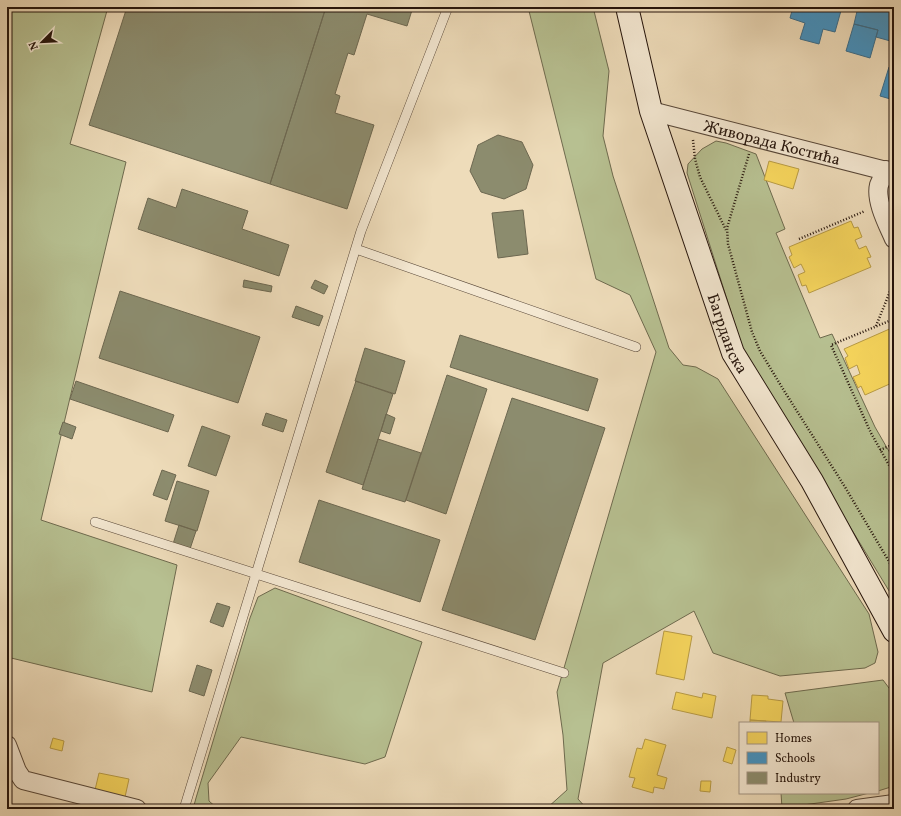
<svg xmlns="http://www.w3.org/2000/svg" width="901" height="816" font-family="Vollkorn,serif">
<rect width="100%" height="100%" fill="#eedcba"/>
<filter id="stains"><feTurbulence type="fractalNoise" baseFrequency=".005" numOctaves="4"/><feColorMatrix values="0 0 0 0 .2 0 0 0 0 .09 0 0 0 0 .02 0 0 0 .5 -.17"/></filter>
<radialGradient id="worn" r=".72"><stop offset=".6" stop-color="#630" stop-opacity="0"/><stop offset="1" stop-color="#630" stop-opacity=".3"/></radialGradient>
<!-- green -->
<path fill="#b7c091" stroke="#6e6a4e" d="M7,7H108L70,144L126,162L41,520L177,565L152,692L7,657Z
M531,7H593L609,71L603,136L613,176L669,348L683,365L696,367L718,379L869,614L878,652L875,663L865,668L780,676L713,653L694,611L603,663L578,799L587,809H539L547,808L567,790L563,735L557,692L656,352L630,295L596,279L529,11Z
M716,141L726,143L756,154L785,229L776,233L820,338L832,334L875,427L894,460V599L744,353L731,312L687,173L688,164L702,149Z
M893,191H894V215L890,207L889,198Z
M275,588L422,642L385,757L365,764L241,737L208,783L209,801L218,809H193L196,798L250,618L258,597Z
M883,680L892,692L894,697V786L878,791V723H794L785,693Z
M781,793H869L846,799L782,808Z"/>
<!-- homes -->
<path fill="#f6d55c" stroke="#b89b44" d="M769,161L799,169L793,189L764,180Z
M851,221L854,228L858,227L862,237L855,240L859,249L866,246L871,257L867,258L871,267L809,293L806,285L802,286L798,275L805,272L801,264L794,268L789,257L792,255L789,247Z
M894,327V382L865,395L861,386L858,388L853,377L860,374L857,365L849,369L845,358L848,356L844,349Z
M664,631L692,636L684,680L656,674Z
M676,692L702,698L703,693L716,696L712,718L672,709Z
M752,695L768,696V699L783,701L781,722L750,720Z
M750,720L766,721V723H750Z
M53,738L64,741L62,751L50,748Z
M645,739L666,745L657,775L667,778L664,789L654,787L653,793L632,787L635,778L629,777L637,748L642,749Z
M727,747L736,750L732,764L723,761Z
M99,773L129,779L125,797L95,790Z
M701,781H711L710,792L700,791Z"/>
<!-- schools -->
<path fill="#4393c3" stroke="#3a6d8c" d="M793,7H842L835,32L823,29L819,44L800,39L805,23L790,18Z
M858,7H894V42L876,37L878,30L854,24Z
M854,24L878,30L870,58L846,51Z
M889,67L894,68V100L880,96Z"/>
<!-- industry -->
<path fill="#8c8c6e" stroke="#6d6851" d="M127,7H326L270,184L89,125Z
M326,7H413L407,26L367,14L354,55L348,53L335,94L340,96L335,113L374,125L347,209L270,184Z
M498,135L522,142L533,165L526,189L504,199L481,192L470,171L478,145Z
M182,189L248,211L242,229L289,245L279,276L138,229L148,198L176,208Z
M523,210L528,254L498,258L492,213Z
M244,280L272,286L271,292L243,287Z
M315,280L328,286L324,294L311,288Z
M120,291L260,337L238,403L99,358Z
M296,306L323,316L319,326L292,317Z
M460,335L598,379L588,411L450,367Z
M365,348L405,361L395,394L355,381Z
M447,375L487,389L446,514L406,500Z
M76,381L174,415L168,432L70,399Z
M356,381L393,394L363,485L326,472Z
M512,398L605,428L535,640L442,610Z
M266,413L287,420L283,432L262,425Z
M386,414L395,418L390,434L381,431Z
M63,422L76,427L72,439L59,434Z
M202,426L230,436L216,476L188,466Z
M378,439L421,453L405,502L362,489Z
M162,470L176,475L167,500L153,495Z
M177,481L209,491L197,531L165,521Z
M319,500L440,540L420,602L299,562Z
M179,525L196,531L190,549L173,544Z
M217,603L230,607L223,627L210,622Z
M197,665L212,670L204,696L189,691Z"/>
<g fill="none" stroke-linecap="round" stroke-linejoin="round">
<defs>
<path id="service" d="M356,249L636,347
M95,522L564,673
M184,809L361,231L448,7"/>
<g id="minor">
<path id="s1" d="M651,111L894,173"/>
<path d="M886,170C884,175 881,180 879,185C875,201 888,225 894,239"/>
<path d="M7,745L17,771L23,780L137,809"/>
<path d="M857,809L894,804"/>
</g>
<g id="secondary">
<path id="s2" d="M627,7L651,111L733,353L812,481L894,631"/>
</g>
</defs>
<!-- service casing -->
<use href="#service" stroke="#584738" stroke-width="10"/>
<!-- minor casing -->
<use href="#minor" stroke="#584738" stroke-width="20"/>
<!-- secondary casing -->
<use href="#secondary" stroke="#26150c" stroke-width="24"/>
<!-- path -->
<path stroke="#26150c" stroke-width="2.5" stroke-dasharray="1 2" stroke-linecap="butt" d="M693,140L695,159L700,177L726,230
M749,154L727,228L728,244L752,332L760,351L783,389L845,487L894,570
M799,239L865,211
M894,319L831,345L871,433L894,474
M876,326L889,294L894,278
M880,450L894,444"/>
<!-- service -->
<use href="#service" stroke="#f4e8d2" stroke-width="9"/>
<!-- minor -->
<use href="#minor" stroke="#f4e8d2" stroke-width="18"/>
<!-- secondary -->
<use href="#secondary" stroke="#f4e8d2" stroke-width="22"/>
</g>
<g text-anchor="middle" stroke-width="4" stroke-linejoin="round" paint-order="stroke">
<!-- street labels -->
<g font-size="16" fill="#26150c" stroke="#f4e8d2">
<text dy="6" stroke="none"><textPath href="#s1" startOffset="125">Живорада Костића</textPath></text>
<text dy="6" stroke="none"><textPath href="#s2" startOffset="342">Багрданска</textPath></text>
</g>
</g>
<!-- margin -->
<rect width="901" height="816" fill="none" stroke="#eedcba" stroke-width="24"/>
<rect x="8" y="8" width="885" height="800" fill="none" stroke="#26150c" stroke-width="2"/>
<rect x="12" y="12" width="877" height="792" fill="none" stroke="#26150c"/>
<!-- legend -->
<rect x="739" y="722" width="140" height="72" fill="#f4e8d2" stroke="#a29483"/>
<rect x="747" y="732" width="20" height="12" fill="#f6d55c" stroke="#a29483"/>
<text x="775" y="742" font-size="12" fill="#26150c">Homes</text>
<rect x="747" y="752" width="20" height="12" fill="#4393c3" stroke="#a29483"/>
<text x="775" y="762" font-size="12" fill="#26150c">Schools</text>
<rect x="747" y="772" width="20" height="12" fill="#8c8c6e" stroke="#a29483"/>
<text x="775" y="782" font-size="12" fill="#26150c">Industry</text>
<!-- north arrow -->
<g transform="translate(42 42) rotate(246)" stroke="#f4e8d2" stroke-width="3" paint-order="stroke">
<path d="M0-3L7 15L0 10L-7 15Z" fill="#26150c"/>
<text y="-6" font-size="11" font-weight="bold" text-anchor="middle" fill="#26150c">N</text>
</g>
<rect width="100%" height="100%" filter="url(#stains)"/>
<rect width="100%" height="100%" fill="url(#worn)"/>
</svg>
